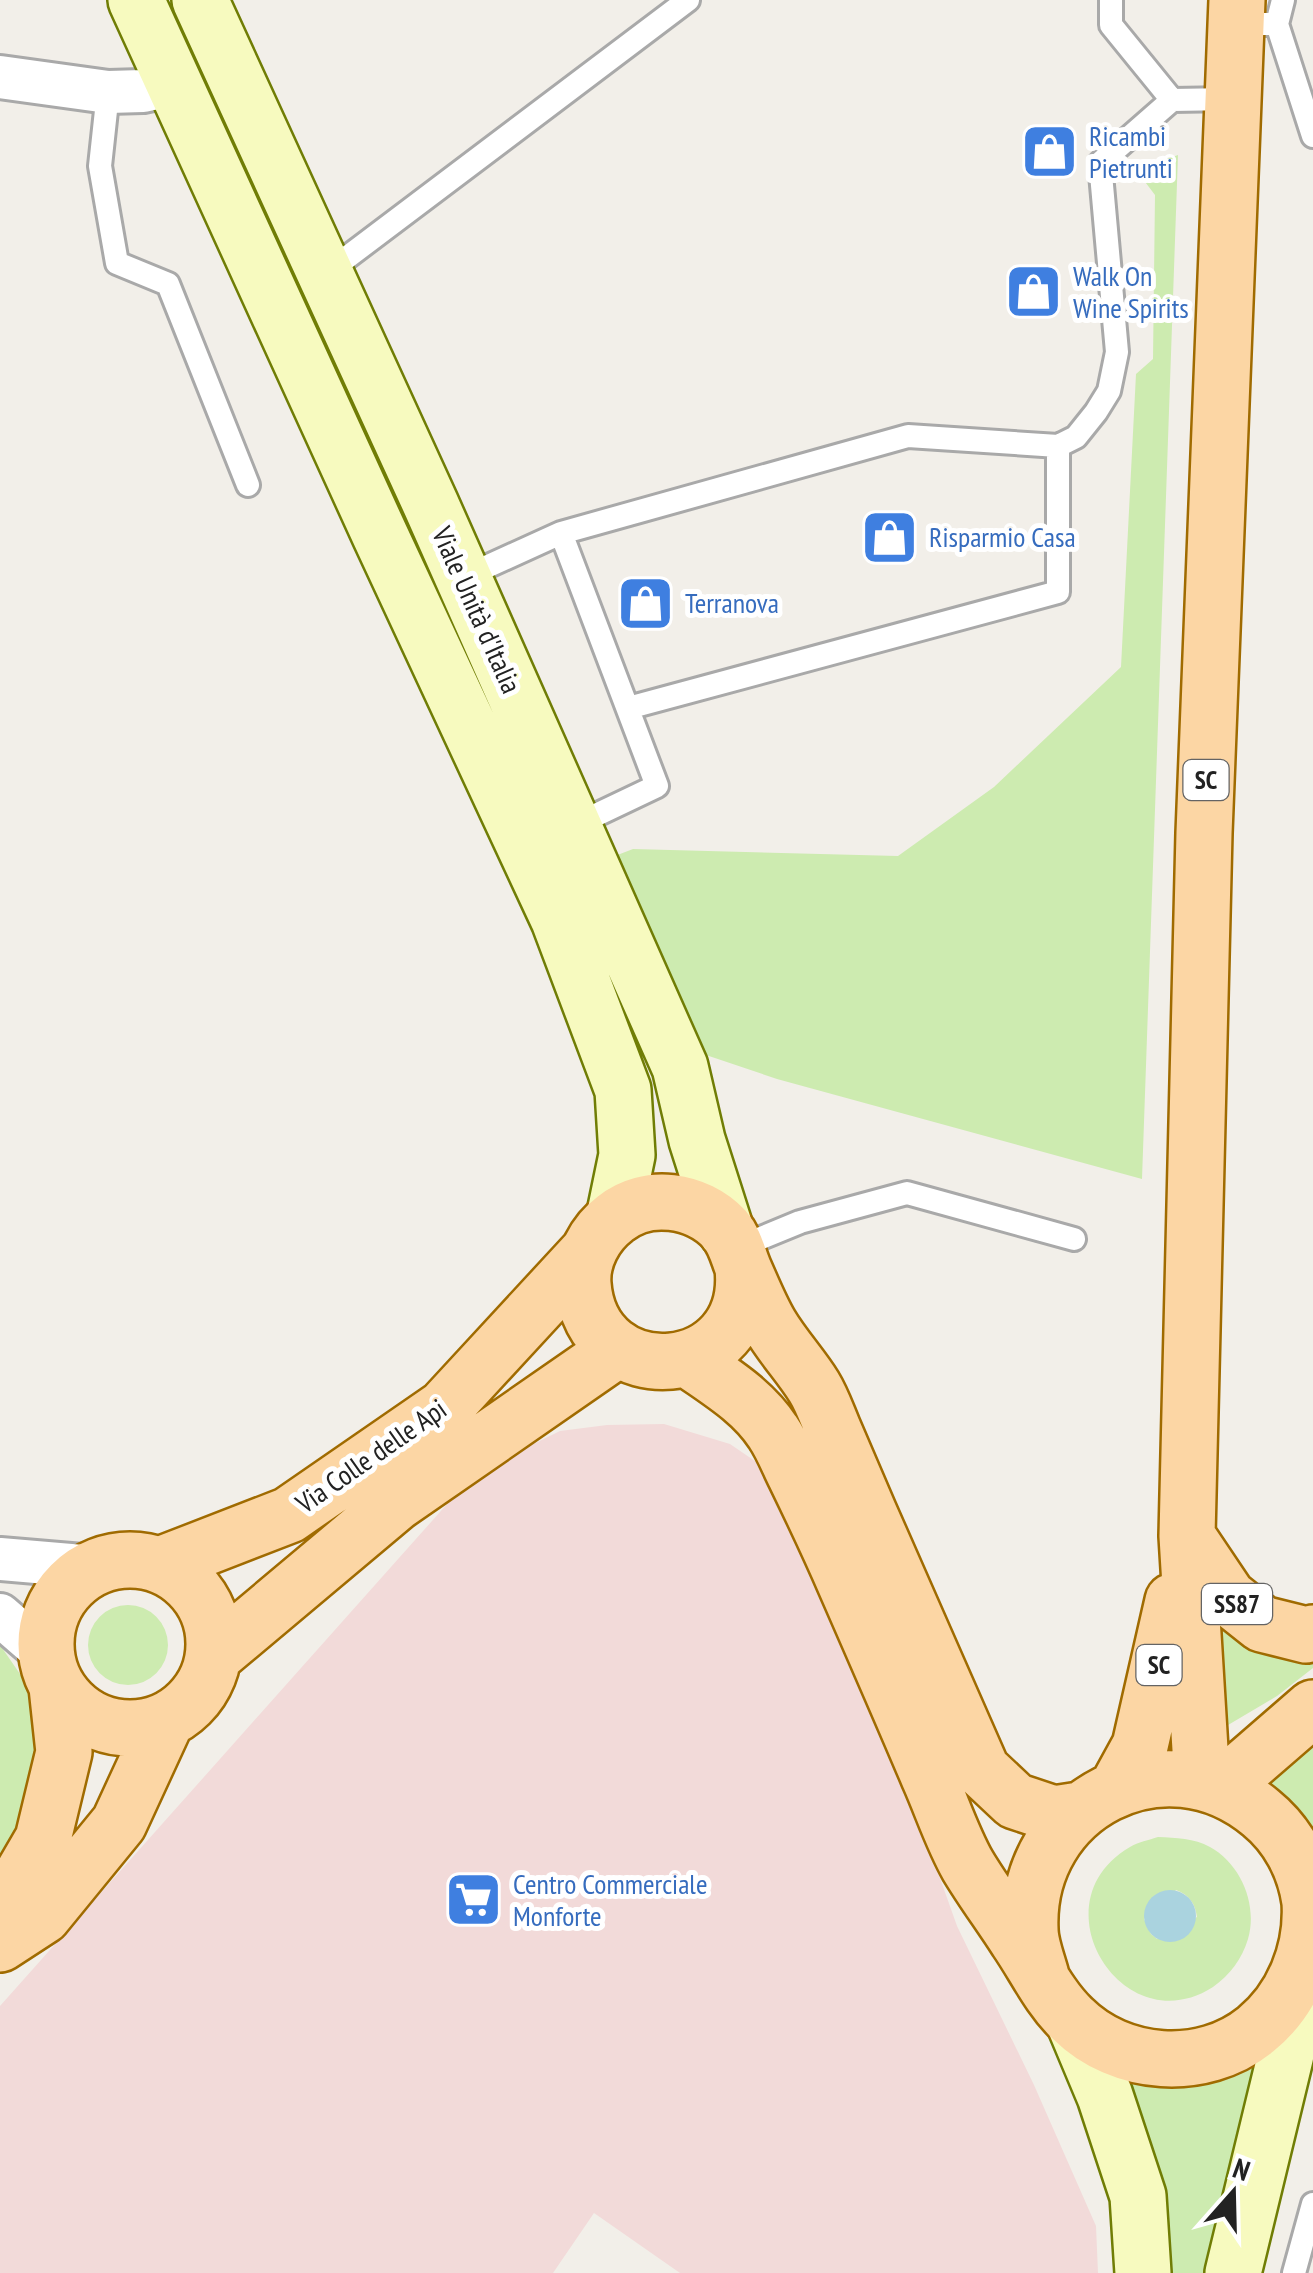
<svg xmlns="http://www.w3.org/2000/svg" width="1313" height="2273" font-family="'PT Sans Narrow',sans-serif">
<rect width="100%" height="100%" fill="#f2efe9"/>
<!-- commercial -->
<path fill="#f2dad9" d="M664,1424L730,1444L765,1468L909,1791L957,1926L1034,2085L1096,2226L1098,2273H680L594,2213L553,2273H0V2006L456,1494L501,1460L560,1431L607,1425Z"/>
<!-- grass -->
<path fill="#cdebb0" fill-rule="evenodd" d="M1178,155L1142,1179L777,1079L700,1053L607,859L633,849L898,856L994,787L1121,667L1136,374L1153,359L1155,195L1136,170Z
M88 1645a40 40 0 1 1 80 0a40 40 0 1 1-80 0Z
M1220,1618L1313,1656V1668L1277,1696L1223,1728Z
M0,1645L38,1700L36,1794L0,1860Z
M1313,1730V1844L1262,1789Z
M1158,1837C1176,1838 1194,1838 1210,1847C1241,1864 1258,1905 1248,1939C1242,1959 1230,1975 1213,1987C1123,2045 1034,1903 1130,1847C1138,1842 1149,1840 1158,1837ZM1176,1890C1189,1895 1195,1903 1197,1917L1157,1939L1151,1934L1144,1919Z
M1265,2044L1205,2273H1171L1168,2224L1148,2152L1114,2064Z"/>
<!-- water -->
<path fill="#aad3df" d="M1144 1916a26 26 0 1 1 52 0a26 26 0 1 1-52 0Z"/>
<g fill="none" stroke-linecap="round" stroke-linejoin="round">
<defs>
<path id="lane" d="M1111,0V25L1172,100
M1235,24H1277L1313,136
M1277,24L1283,0
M108,92L100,166L117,263L168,284L248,485
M325,274L688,0
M1058,446L1076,437L1096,412L1109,391L1117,352L1100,163L1172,100L1232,99
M561,533L657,786L573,826
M462,578L561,533L908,436L1058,446V592L628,708
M737,1248L800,1222L907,1193L1074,1239
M1294,2273L1313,2204"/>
<path id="street" d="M0,77L108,92L143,91L175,84
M0,1559L94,1567
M0,1615L46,1655"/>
<path id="secondary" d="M136,0L380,535L559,920L623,1090L627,1155L614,1218
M200,0L431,505L680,1067L697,1140L726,1231
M1074,2022L1105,2096L1138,2196L1143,2273
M1233,2273L1286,2054L1294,1986"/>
<path id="primary" d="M743,1268C755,1383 591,1396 583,1284C581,1259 595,1233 615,1218C647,1192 697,1199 725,1229C736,1242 738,1256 744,1270C752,1288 760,1308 770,1325C783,1347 801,1366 814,1387C822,1400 827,1415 833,1429C845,1457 857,1485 869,1513C907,1598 944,1684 982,1770L1015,1801L1054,1814L1080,1810
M688,1359C719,1381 752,1400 773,1432C782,1445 788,1461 795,1475C813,1512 830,1548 846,1585C874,1649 902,1713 929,1777C942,1806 952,1838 968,1866C983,1891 1001,1915 1017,1940C1035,1966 1049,1997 1072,2019C1120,2067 1203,2073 1256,2030C1293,2000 1313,1951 1310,1902C1305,1867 1288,1835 1261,1813C1164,1732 1025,1804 1030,1929C1030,1944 1037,1961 1041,1976
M1189,1539L1228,1597L1262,1624L1306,1635L1313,1633
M46 1644a84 84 0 1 1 168 0a84 84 0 1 1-168 0Z
M160,1565L289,1515L444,1408L588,1252
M215,1655L396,1503L618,1349
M1202,1782L1187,1536L1204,833L1237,0
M1222,1787L1313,1708
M1117,1788L1140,1746L1173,1601
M0,1913L43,1839L64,1752L57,1687
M0,1944L43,1916L119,1823L166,1721"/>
</defs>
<!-- lane casing -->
<use href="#lane" stroke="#a9a9a9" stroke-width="28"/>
<!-- street casing -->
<use href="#street" stroke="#a9a9a9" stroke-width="48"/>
<!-- secondary casing -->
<use href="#secondary" stroke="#707d05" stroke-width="60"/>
<!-- primary casing -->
<use href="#primary" stroke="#a06b00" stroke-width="60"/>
<!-- lane -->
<use href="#lane" stroke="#fff" stroke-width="22"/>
<!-- street -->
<use href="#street" stroke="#fff" stroke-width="42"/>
<!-- secondary -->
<use href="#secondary" stroke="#f7fabf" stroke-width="55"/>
<!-- primary -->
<use href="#primary" stroke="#fcd6a4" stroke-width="55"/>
</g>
<!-- icons -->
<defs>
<symbol id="shop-square" viewBox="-11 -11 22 22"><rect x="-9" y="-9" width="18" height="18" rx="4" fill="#3f7fe0" stroke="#fff"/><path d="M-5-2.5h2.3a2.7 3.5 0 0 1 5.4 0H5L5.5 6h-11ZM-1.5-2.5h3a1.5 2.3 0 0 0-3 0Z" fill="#fff"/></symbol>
<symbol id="supermarket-square" viewBox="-11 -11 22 22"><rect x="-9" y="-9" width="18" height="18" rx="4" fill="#3f7fe0" stroke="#fff"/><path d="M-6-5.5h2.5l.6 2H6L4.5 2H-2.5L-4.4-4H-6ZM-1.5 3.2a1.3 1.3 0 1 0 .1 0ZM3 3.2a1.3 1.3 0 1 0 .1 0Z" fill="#fff"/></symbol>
</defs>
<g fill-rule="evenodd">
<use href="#shop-square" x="1018" y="120" width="63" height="63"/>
<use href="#shop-square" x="1002" y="260" width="63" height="63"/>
<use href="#shop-square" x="858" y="506" width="63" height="63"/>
<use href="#shop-square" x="614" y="572" width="63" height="63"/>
<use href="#supermarket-square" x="442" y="1868" width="63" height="63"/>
</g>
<g text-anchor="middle" stroke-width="10" stroke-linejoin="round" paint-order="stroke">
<!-- shield labels -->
<g fill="#fff" stroke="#646464" stroke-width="2.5">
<rect x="1183.5" y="760" width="45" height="40" rx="8"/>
<rect x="1202" y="1584" width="70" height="40" rx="8"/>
<rect x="1136.5" y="1645" width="45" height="40" rx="8"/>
</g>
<g font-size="25" font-weight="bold" fill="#222">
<text x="1206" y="789">SC</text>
<text x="1237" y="1613">SS87</text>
<text x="1159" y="1674">SC</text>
</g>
<!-- shop labels -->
<g font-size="28" fill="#366cbe" stroke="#fff" text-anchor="start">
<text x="1089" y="146">Ricambi<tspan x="1089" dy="32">Pietrunti</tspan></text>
<text x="1073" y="286">Walk On<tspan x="1073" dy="32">Wine Spirits</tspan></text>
<text x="929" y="547">Risparmio Casa</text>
<text x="685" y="613">Terranova</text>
<text x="513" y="1894">Centro Commerciale<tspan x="513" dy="32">Monforte</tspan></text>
</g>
<!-- street labels -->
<g font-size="28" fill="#222" stroke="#fff">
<text transform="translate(477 610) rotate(66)" y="10">Viale Unità d'Italia</text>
<text transform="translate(371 1456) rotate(-35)" y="10">Via Colle delle Api</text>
</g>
</g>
<!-- north arrow -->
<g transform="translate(1233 2193) rotate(20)" stroke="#ffffff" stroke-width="8" paint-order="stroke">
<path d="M0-8L18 38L0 25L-18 38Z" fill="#222222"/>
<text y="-15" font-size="28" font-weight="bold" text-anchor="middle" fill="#222222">N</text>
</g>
</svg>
